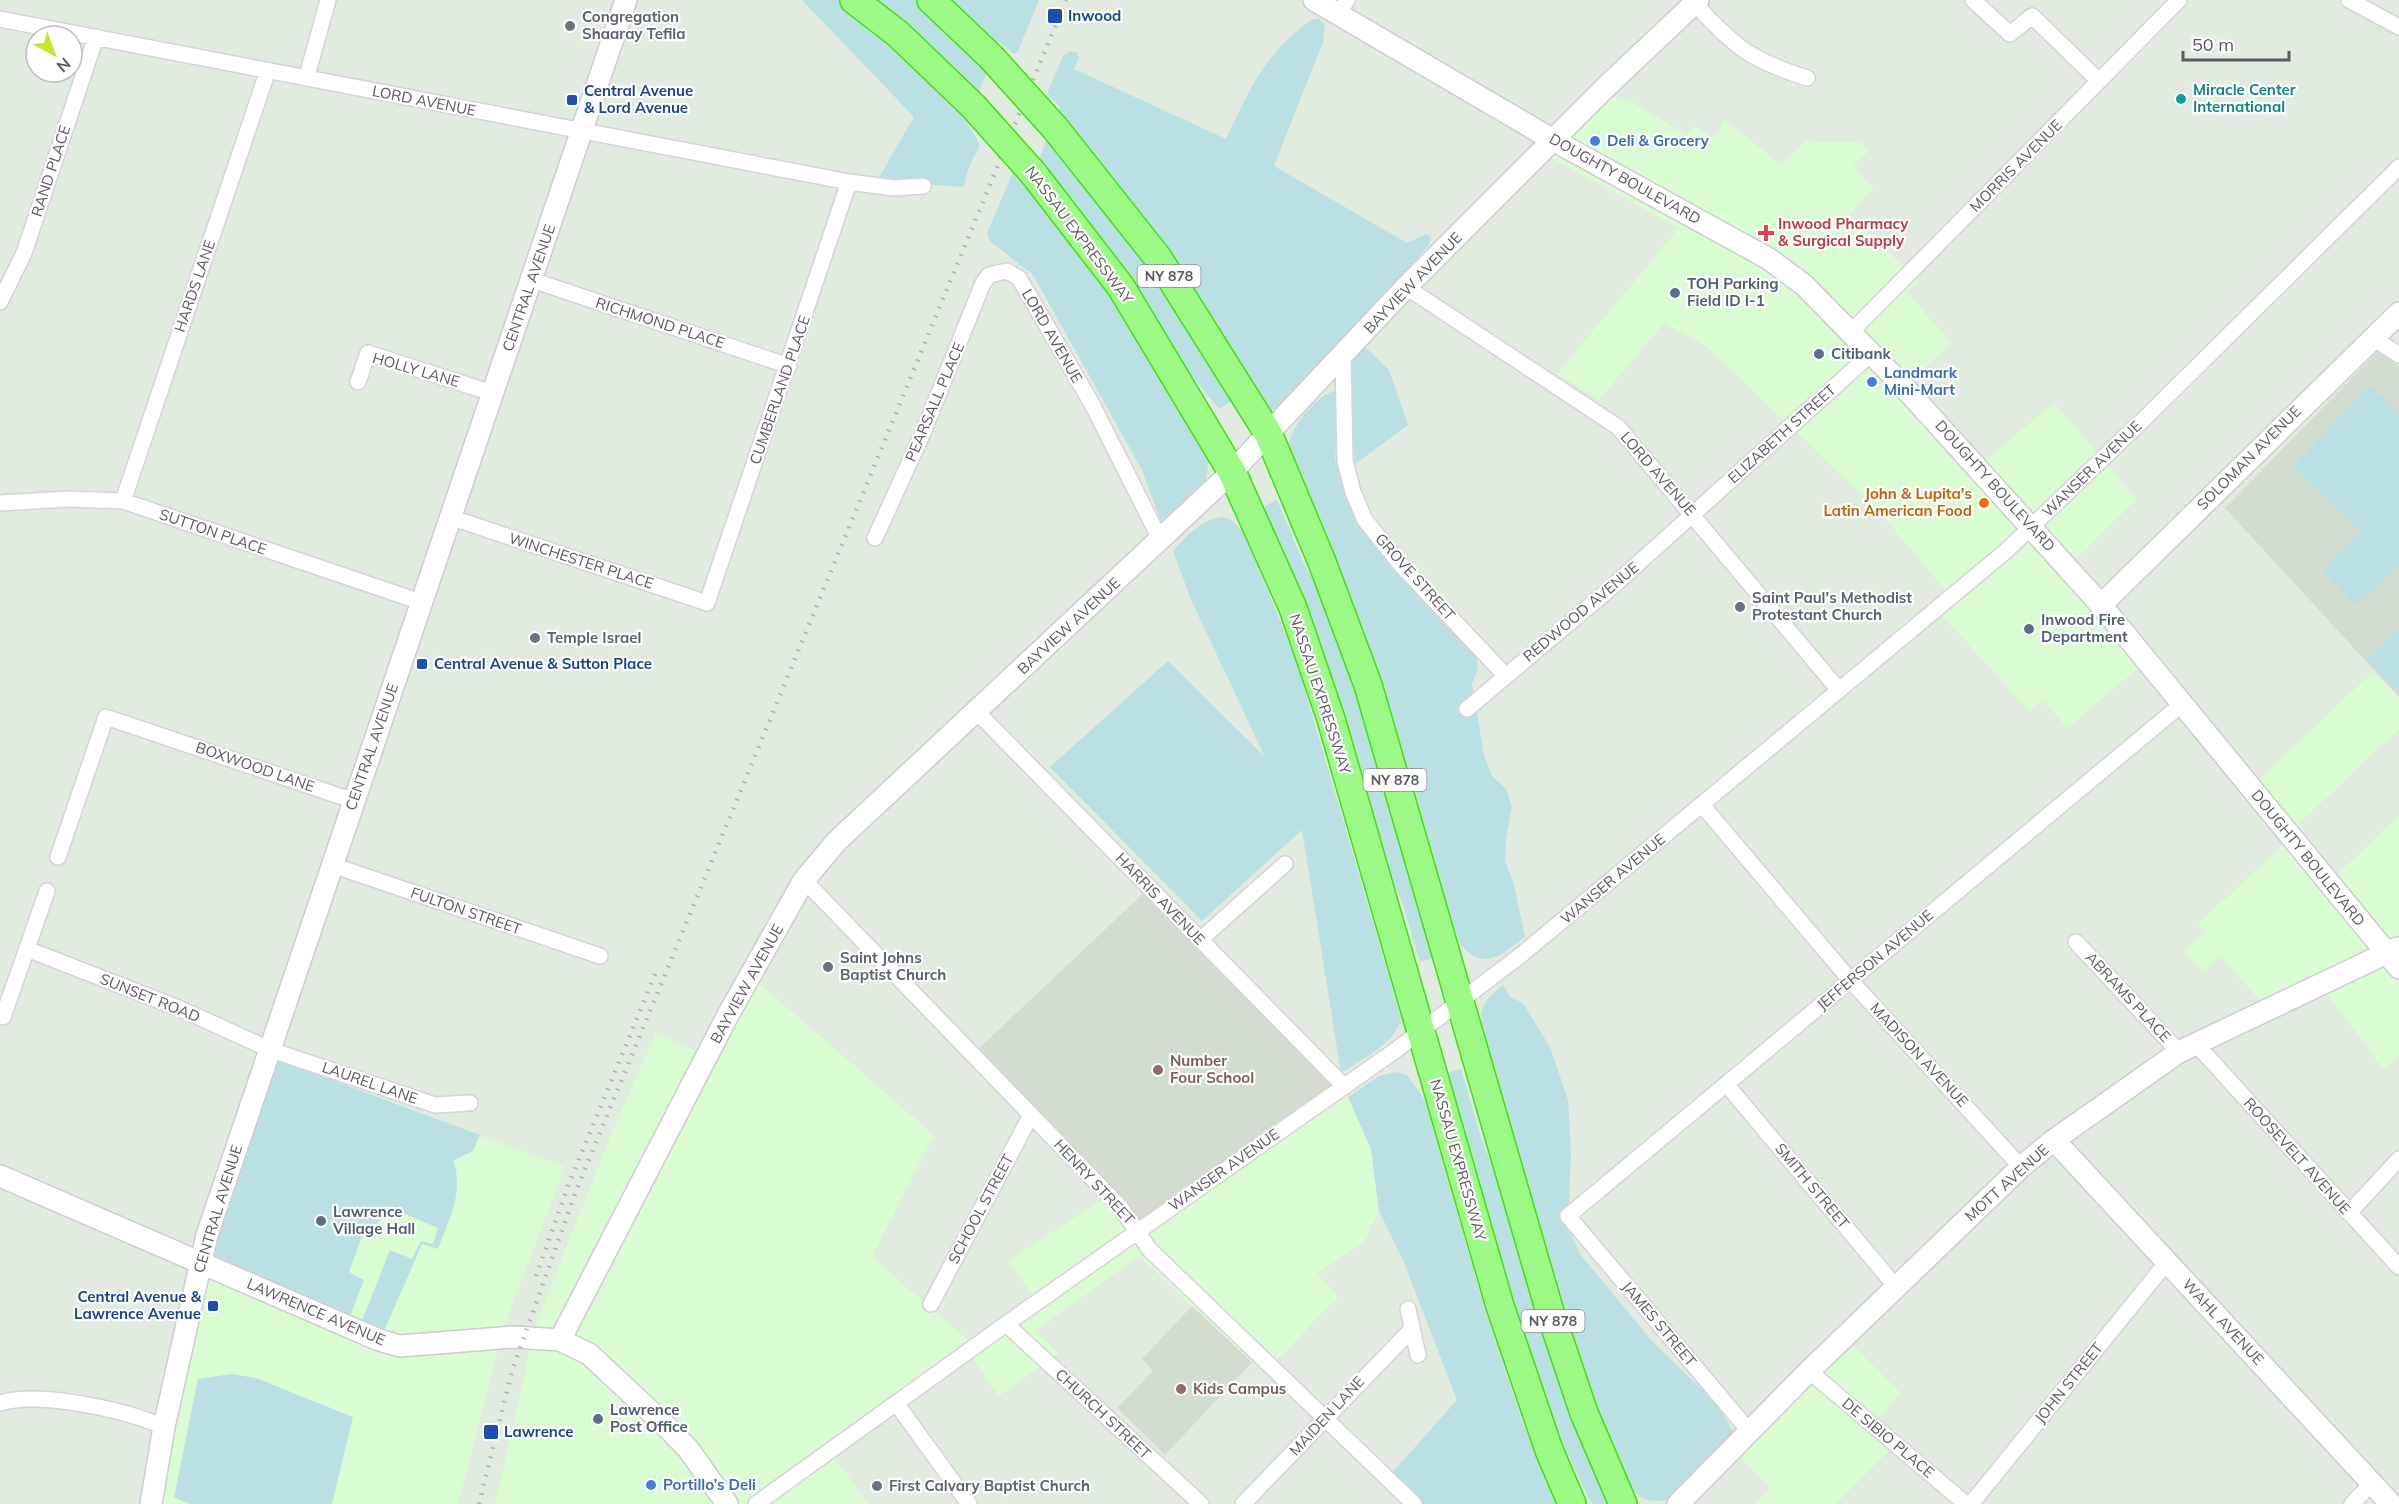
<svg xmlns="http://www.w3.org/2000/svg" width="2399" height="1504" font-family="Mulish,sans-serif">
<rect width="100%" height="100%" fill="#e1ebdf"/>
<!-- commercial -->
<path fill="#dafcd2" d="M1603,92L1635,104L1687,135L1694,126L1713,138L1725,119L1780,165L1805,141L1859,142L1869,151L1853,166L1874,188L1849,214L1918,281L1907,293L1952,343L1908,384L1980,465L2054,403L2137,499L2071,564L2149,659L2067,728L2043,700L2029,711L1939,612L1953,599L1876,508L1706,346L1664,323L1599,400L1557,374L1679,228L1541,153Z
M2373,672L2399,697V729L2289,833L2252,786Z
M2399,816V947L2387,954L2330,881Z
M2290,839L2382,954L2267,1009L2221,956L2202,971L2184,951L2205,932L2198,924Z
M2386,958L2399,974V1056L2384,1069L2323,988Z
M747,973L934,1135L872,1257L974,1346L1038,1302L1008,1261L1106,1197L1344,1086L1371,1149L1379,1211L1364,1242L1317,1273L1338,1297L1273,1364L1260,1353L1252,1362L1139,1256L1035,1331L1058,1353L999,1396L969,1353L829,1450L869,1504H495L536,1324L613,1130L656,1033L705,1055Z
M272,1058L565,1167L505,1323L458,1504H155L205,1258Z
M1846,1338L1901,1393L1869,1429L1891,1449L1836,1504H1755L1771,1488L1733,1450Z"/>
<!-- education -->
<path fill="#d2ddd0" d="M2377,352L2399,366V697L2225,508Z
M1149,888L1344,1086L1138,1230L973,1054Z
M1192,1306L1252,1362L1165,1455L1117,1408L1153,1371L1142,1359Z"/>
<!-- green -->
<path fill="#bbe0e3" d="M802,0H840L970,115L967,124C988,152 977,144 969,168C966,174 966,181 964,187L877,181L914,117Z
M875,0H917L989,67L977,97Z
M936,0H1039L1018,51L1014,54L999,42L993,56Z
M1313,19H1320L1325,25L1323,42L1274,166L1407,243L1426,234L1431,236L1429,245L1304,386C1292,398 1282,411 1264,411L1054,123L1060,107L1047,93L1063,56L1070,51L1077,53L1079,58L1074,69L1226,139C1249,90 1266,51 1313,19Z
M1051,130L1082,167L1236,398L1219,409L1179,361L1035,169Z
M1013,172L1094,261L1210,451L1206,481L1161,521L1142,470L1033,275L990,241L987,233Z
M1363,345L1389,370L1408,425L1355,464L1349,379L1350,364Z
M2369,385L2399,413V564L2357,606L2322,570L2361,532L2293,467Z
M1335,391L1339,395L1335,459L1352,507L1378,549L1476,650L1478,669L1472,684L1484,755L1492,776L1506,789L1512,807L1506,839L1505,861L1513,882L1525,937C1497,959 1480,973 1455,937L1388,702L1288,447C1291,428 1316,394 1335,391Z
M1277,500L1304,564L1324,596L1360,691L1436,957L1420,962L1403,905L1385,863L1259,509Z
M1224,517L1233,521L1241,530L1251,549L1296,660L1401,1017C1398,1043 1361,1059 1341,1073L1302,830L1202,921L1050,767L1168,661L1265,757L1192,602L1173,551C1188,535 1201,519 1224,517Z
M2399,628V691L2366,659Z
M1503,985L1510,997L1523,1003L1550,1047L1568,1100L1571,1153L1568,1227L1580,1254L1652,1341L1717,1404L1735,1435L1676,1497C1658,1504 1641,1503 1629,1485C1611,1456 1603,1419 1591,1387C1561,1302 1535,1217 1510,1131C1502,1103 1480,1043 1481,1017C1482,1001 1492,994 1503,985Z
M272,1058L480,1135L473,1151L453,1161C465,1191 448,1221 438,1249L422,1244L381,1338L359,1328L390,1250L412,1259L421,1241L433,1244L438,1228L386,1206L375,1229L366,1226L349,1272L364,1280L347,1324L205,1258Z
M1461,1069L1481,1138L1505,1197L1610,1504H1592L1537,1391L1442,1074Z
M1395,1072L1407,1075L1425,1100L1483,1303L1523,1423L1558,1504H1423L1391,1474L1457,1400L1403,1260L1379,1211L1371,1149L1348,1097L1379,1076Z
M231,1374L256,1378L353,1417L332,1504H189L174,1497L198,1379Z"/>
<g fill="none" stroke-linecap="round" stroke-linejoin="round">
<defs>
<path id="street" d="M1973,0L2010,34L2032,16L2099,81
M2349,0L2399,27
M1695,4C1735,47 1750,60 1807,78
M1339,13L1347,0
M0,19L849,182L894,188L923,186
M307,76L328,0
M532,280L789,366
M1406,287L1618,427L1838,689
M0,302L24,253L96,37
M1852,331L2179,0
M2373,338L2399,355
M1343,356L1345,461L1353,492L1365,520L1401,565L1506,676
M358,382L368,353L492,393
M123,501L268,70
M0,503L68,499L123,501L421,602
M450,517L707,603L849,182
M875,538L922,435L983,283L989,275L1007,271L1019,278L1092,404L1161,541
M1467,709L1612,587L1871,354
M976,711L1344,1086
M1702,805L1851,981L2021,1167
M58,857L106,717L354,801
M332,865L600,956
M804,880L1120,1207L1150,1250L1414,1504
M1200,940L1285,864
M2076,942L2179,1052
M27,949L181,1009L271,1050L435,1105L470,1103
M3,1017L47,891
M2196,1044L2399,1267
M1727,1085L1896,1287
M2349,1213L2399,1159
M931,1304L1031,1115
M1408,1309L1418,1355
M1006,1324L1201,1504
M1809,1371L1966,1504
M0,1403C40,1391 126,1410 164,1427
M896,1403L969,1504
M1750,1432L1568,1216L2182,704
M756,1504L1006,1324L1396,1050L1521,955L2006,551L2141,422L2399,167
M1243,1504L1412,1329
M1971,1504L2167,1262
M2352,1504L2372,1483"/>
<path id="secondary" d="M1314,0L1553,140L1769,259L1804,285L1903,386L2101,605L2399,968
M2101,605L2399,313
M2054,1140L2391,1504
M0,1176L379,1340L400,1346L514,1337L560,1340L589,1354L662,1422L689,1450L727,1504
M560,1340L728,1015L804,880L837,841L1232,472L1406,287L1607,86L1698,0
M151,1504L164,1427L207,1235L626,0
M1678,1504L1809,1371L2021,1167L2054,1140L2179,1052L2397,948"/>
<path id="highway" d="M854,0L898,34L973,106
M931,0L991,57
M1055,128L1158,258L1268,433L1322,562L1368,685L1550,1312L1584,1413L1623,1504
M1033,173L1121,287L1232,472L1293,608L1331,719L1500,1306L1549,1450L1572,1504"/>
</defs>
<!-- street casing -->
<use href="#street" stroke="#d7d2d9" stroke-width="18"/>
<!-- secondary casing -->
<use href="#secondary" stroke="#d0cad3" stroke-width="24"/>
<!-- highway casing -->
<use href="#highway" stroke="#3de406" stroke-width="30"/>
<!-- street -->
<use href="#street" stroke="#fff" stroke-width="15"/>
<!-- secondary -->
<use href="#secondary" stroke="#fff" stroke-width="21"/>
<!-- highway -->
<use href="#highway" stroke="#9dfa87" stroke-width="27"/>
<!-- rail -->
<path stroke="#afaeb0" stroke-width="4.5" stroke-dasharray="1.5 8" stroke-linecap="butt" d="M536,1276L568,1186L656,972
M479,1504L512,1371L576,1191L1066,0"/>
<defs>
<path id="highway-bridge" d="M991,57L1055,128
M973,106L1033,173"/>
</defs>
<!-- highway-bridge casing -->
<use href="#highway-bridge" stroke="#3de406" stroke-width="30" stroke-linecap="butt"/>
<!-- highway-bridge -->
<use href="#highway-bridge" stroke="#9dfa87" stroke-width="27"/>
</g>
<!-- markers -->
<g fill="#1a4fb4" stroke="#fff" stroke-width="2">
<rect x="1047" y="8" width="16" height="16" rx="3"/>
<rect x="566" y="94" width="12" height="12" rx="3"/>
<rect x="416" y="658" width="12" height="12" rx="3"/>
<rect x="207" y="1300" width="12" height="12" rx="3"/>
<rect x="483" y="1424" width="16" height="16" rx="3"/>
</g>
<g fill="#6b7280" stroke="#fff" stroke-width="2">
<circle cx="570" cy="26" r="6"/>
<circle cx="1740" cy="607" r="6"/>
<circle cx="535" cy="638" r="6"/>
<circle cx="828" cy="967" r="6"/>
<circle cx="877" cy="1486" r="6"/>
</g>
<circle fill="#0f9aa8" stroke="#fff" stroke-width="2" cx="2181" cy="99" r="6"/>
<g fill="#3f7fe0" stroke="#fff" stroke-width="2">
<circle cx="1595" cy="141" r="6"/>
<circle cx="1872" cy="382" r="6"/>
<circle cx="651" cy="1485" r="6"/>
</g>
<path fill="#e0444e" stroke="#fff" stroke-width="2" d="M1763 224h6v6h6v6h-6v6h-6v-6h-6v-6h6z"/>
<g fill="#5c6f8a" stroke="#fff" stroke-width="2">
<circle cx="1675" cy="293" r="6"/>
<circle cx="1819" cy="354" r="6"/>
<circle cx="2029" cy="629" r="6"/>
<circle cx="321" cy="1221" r="6"/>
<circle cx="598" cy="1419" r="6"/>
</g>
<circle fill="#e8710a" stroke="#fff" stroke-width="2" cx="1984" cy="503" r="6"/>
<g fill="#8d6e63" stroke="#fff" stroke-width="2">
<circle cx="1158" cy="1070" r="6"/>
<circle cx="1181" cy="1389" r="6"/>
</g>
<g text-anchor="middle" stroke-width="4.5" stroke-linejoin="round" paint-order="stroke">
<!-- shield labels -->
<g fill="#fff" stroke="#8e8a90" stroke-width="1.5">
<rect x="1137.5" y="265" width="63" height="22" rx="4.5"/>
<rect x="1363.5" y="769" width="63" height="22" rx="4.5"/>
<rect x="1521.5" y="1310" width="63" height="22" rx="4.5"/>
</g>
<g font-size="14" font-weight="bold" fill="#5d5860">
<text x="1169" y="281">NY 878</text>
<text x="1395" y="785">NY 878</text>
<text x="1553" y="1326">NY 878</text>
</g>
<!-- transit labels -->
<g font-size="15" font-weight="bold" fill="#164399" stroke="#fff" text-anchor="start">
<text x="1068" y="21">Inwood</text>
<text x="584" y="96">Central Avenue<tspan x="584" dy="17">&amp; Lord Avenue</tspan></text>
<text x="434" y="669">Central Avenue &amp; Sutton Place</text>
<text x="201" y="1302" text-anchor="end">Central Avenue &amp;<tspan x="201" dy="17">Lawrence Avenue</tspan></text>
<text x="504" y="1437">Lawrence</text>
</g>
<!-- worship labels -->
<g font-size="15" font-weight="bold" fill="#5b616d" stroke="#fff" text-anchor="start">
<text x="582" y="22">Congregation<tspan x="582" dy="17">Shaaray Tefila</tspan></text>
<text x="1752" y="603">Saint Paul's Methodist<tspan x="1752" dy="17">Protestant Church</tspan></text>
<text x="547" y="643">Temple Israel</text>
<text x="840" y="963">Saint Johns<tspan x="840" dy="17">Baptist Church</tspan></text>
<text x="889" y="1491">First Calvary Baptist Church</text>
</g>
<!-- culture labels -->
<g font-size="15" font-weight="bold" fill="#0d838f" stroke="#fff" text-anchor="start">
<text x="2193" y="95">Miracle Center<tspan x="2193" dy="17">International</tspan></text>
</g>
<!-- street labels -->
<g font-size="15" fill="#5d5860" stroke="#fff">
<text transform="translate(424 101) rotate(11)" y="5">LORD AVENUE</text>
<text transform="translate(2016 166) rotate(-45)" y="5">MORRIS AVENUE</text>
<text transform="translate(51 171) rotate(-72)" y="5">RAND PLACE</text>
<text transform="translate(1625 179) rotate(29)" y="5">DOUGHTY BOULEVARD</text>
<text transform="translate(1079 235) rotate(53)" y="5">NASSAU EXPRESSWAY</text>
<text transform="translate(1413 283) rotate(-46)" y="5">BAYVIEW AVENUE</text>
<text transform="translate(195 286) rotate(-71)" y="5">HARDS LANE</text>
<text transform="translate(529 288) rotate(-71)" y="5">CENTRAL AVENUE</text>
<text transform="translate(660 323) rotate(18)" y="5">RICHMOND PLACE</text>
<text transform="translate(1052 336) rotate(60)" y="5">LORD AVENUE</text>
<text transform="translate(416 370) rotate(16)" y="5">HOLLY LANE</text>
<text transform="translate(780 390) rotate(-71)" y="5">CUMBERLAND PLACE</text>
<text transform="translate(935 402) rotate(-67)" y="5">PEARSALL PLACE</text>
<text transform="translate(1782 434) rotate(-42)" y="5">ELIZABETH STREET</text>
<text transform="translate(2249 458) rotate(-45)" y="5">SOLOMAN AVENUE</text>
<text transform="translate(2092 469) rotate(-44)" y="5">WANSER AVENUE</text>
<text transform="translate(1658 474) rotate(49)" y="5">LORD AVENUE</text>
<text transform="translate(1995 486) rotate(48)" y="5">DOUGHTY BOULEVARD</text>
<text transform="translate(213 532) rotate(19)" y="5">SUTTON PLACE</text>
<text transform="translate(581 561) rotate(18)" y="5">WINCHESTER PLACE</text>
<text transform="translate(1415 577) rotate(48)" y="5">GROVE STREET</text>
<text transform="translate(1581 612) rotate(-40)" y="5">REDWOOD AVENUE</text>
<text transform="translate(1069 626) rotate(-43)" y="5">BAYVIEW AVENUE</text>
<text transform="translate(1320 694) rotate(72)" y="5">NASSAU EXPRESSWAY</text>
<text transform="translate(372 747) rotate(-71)" y="5">CENTRAL AVENUE</text>
<text transform="translate(255 767) rotate(19)" y="5">BOXWOOD LANE</text>
<text transform="translate(2308 858) rotate(51)" y="5">DOUGHTY BOULEVARD</text>
<text transform="translate(1613 879) rotate(-40)" y="5">WANSER AVENUE</text>
<text transform="translate(1160 899) rotate(46)" y="5">HARRIS AVENUE</text>
<text transform="translate(466 911) rotate(19)" y="5">FULTON STREET</text>
<text transform="translate(1875 960) rotate(-40)" y="5">JEFFERSON AVENUE</text>
<text transform="translate(747 984) rotate(-61)" y="5">BAYVIEW AVENUE</text>
<text transform="translate(2128 997) rotate(47)" y="5">ABRAMS PLACE</text>
<text transform="translate(150 998) rotate(22)" y="5">SUNSET ROAD</text>
<text transform="translate(1919 1055) rotate(47)" y="5">MADISON AVENUE</text>
<text transform="translate(370 1083) rotate(19)" y="5">LAUREL LANE</text>
<text transform="translate(2297 1156) rotate(48)" y="5">ROOSEVELT AVENUE</text>
<text transform="translate(1458 1160) rotate(74)" y="5">NASSAU EXPRESSWAY</text>
<text transform="translate(1224 1170) rotate(-35)" y="5">WANSER AVENUE</text>
<text transform="translate(1094 1182) rotate(47)" y="5">HENRY STREET</text>
<text transform="translate(2007 1183) rotate(-42)" y="5">MOTT AVENUE</text>
<text transform="translate(1812 1186) rotate(50)" y="5">SMITH STREET</text>
<text transform="translate(218 1209) rotate(-73)" y="5">CENTRAL AVENUE</text>
<text transform="translate(981 1209) rotate(-62)" y="5">SCHOOL STREET</text>
<text transform="translate(316 1312) rotate(23)" y="5">LAWRENCE AVENUE</text>
<text transform="translate(2223 1322) rotate(47)" y="5">WAHL AVENUE</text>
<text transform="translate(1659 1324) rotate(50)" y="5">JAMES STREET</text>
<text transform="translate(2069 1383) rotate(-51)" y="5">JOHN STREET</text>
<text transform="translate(1103 1414) rotate(43)" y="5">CHURCH STREET</text>
<text transform="translate(1327 1416) rotate(-47)" y="5">MAIDEN LANE</text>
<text transform="translate(1888 1438) rotate(40)" y="5">DE SIBIO PLACE</text>
</g>
<!-- shop labels -->
<g font-size="15" font-weight="bold" fill="#366cbe" stroke="#fff" text-anchor="start">
<text x="1607" y="146">Deli &amp; Grocery</text>
<text x="1884" y="378">Landmark<tspan x="1884" dy="17">Mini-Mart</tspan></text>
<text x="663" y="1490">Portillo’s Deli</text>
</g>
<!-- health labels -->
<g font-size="15" font-weight="bold" fill="#be3a42" stroke="#fff" text-anchor="start">
<text x="1778" y="229">Inwood Pharmacy<tspan x="1778" dy="17">&amp; Surgical Supply</tspan></text>
</g>
<!-- service labels -->
<g font-size="15" font-weight="bold" fill="#4e5e75" stroke="#fff" text-anchor="start">
<text x="1687" y="289">TOH Parking<tspan x="1687" dy="17">Field ID I-1</tspan></text>
<text x="1831" y="359">Citibank</text>
<text x="2041" y="625">Inwood Fire<tspan x="2041" dy="17">Department</tspan></text>
<text x="333" y="1217">Lawrence<tspan x="333" dy="17">Village Hall</tspan></text>
<text x="610" y="1415">Lawrence<tspan x="610" dy="17">Post Office</tspan></text>
</g>
<!-- food labels -->
<g font-size="15" font-weight="bold" fill="#c56008" stroke="#fff" text-anchor="end">
<text x="1972" y="499">John &amp; Lupita's<tspan x="1972" dy="17">Latin American Food</tspan></text>
</g>
<!-- education labels -->
<g font-size="15" font-weight="bold" fill="#785e54" stroke="#fff" text-anchor="start">
<text x="1170" y="1066">Number<tspan x="1170" dy="17">Four School</tspan></text>
<text x="1193" y="1394">Kids Campus</text>
</g>
</g>
<!-- north arrow -->
<g transform="translate(54 54) rotate(139)"><circle r="28" fill="#ffffff" stroke="#bebcbf" stroke-width="1.5"/>
<path d="M0-4.5L10 22L0 15L-10 22Z" fill="#cae42c"/>
<text y="-9" font-size="16" font-weight="bold" text-anchor="middle" fill="#5d5860">N</text>
</g>
<!-- scale -->
<path d="M2183 51v9h106v-9" fill="none" stroke="#5d5860" stroke-width="3"/>
<text x="2192" y="51" font-size="18" fill="#5d5860" stroke="#ffffff" stroke-width="4.5" paint-order="stroke">50 m</text>
</svg>
